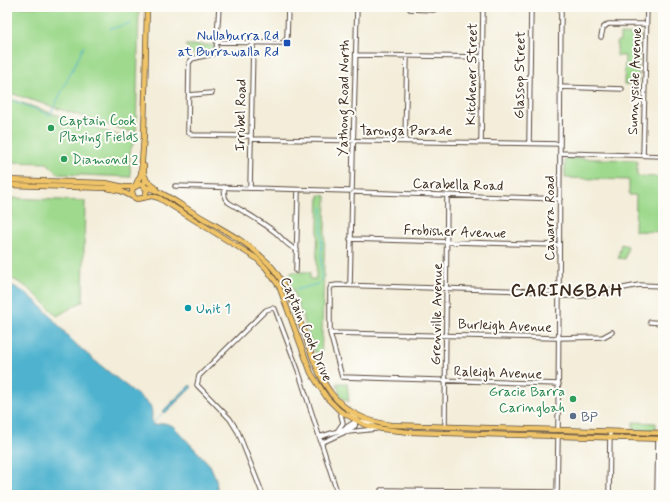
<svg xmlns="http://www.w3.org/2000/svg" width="670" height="502" font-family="Mynerve,sans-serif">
<rect width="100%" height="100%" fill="#fdfcf7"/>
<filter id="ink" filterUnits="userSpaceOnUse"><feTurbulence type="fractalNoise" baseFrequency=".025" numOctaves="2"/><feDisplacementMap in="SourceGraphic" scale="8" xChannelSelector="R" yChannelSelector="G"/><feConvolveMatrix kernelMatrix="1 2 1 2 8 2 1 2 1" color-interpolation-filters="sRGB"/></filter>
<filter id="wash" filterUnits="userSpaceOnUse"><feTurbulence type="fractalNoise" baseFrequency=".012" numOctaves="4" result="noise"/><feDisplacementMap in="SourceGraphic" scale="16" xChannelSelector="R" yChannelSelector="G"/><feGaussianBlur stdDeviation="0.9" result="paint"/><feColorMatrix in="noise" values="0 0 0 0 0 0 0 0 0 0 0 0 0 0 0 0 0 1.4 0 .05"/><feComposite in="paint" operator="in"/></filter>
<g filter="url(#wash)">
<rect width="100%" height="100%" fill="#f3edd9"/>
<!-- green -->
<path fill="#9ed98d" stroke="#6c8256" d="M7,7H139L136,134L7,92Z
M620,34L640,35L638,84H624L625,56H617V41H620Z
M185,45H214V50L194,55Z
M7,98L135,141C127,151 130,165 131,177L59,174L47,163L7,162Z
M565,158L637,160V176L663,177V232L635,231L636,195H629V180L565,178Z
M319,195L326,196L321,370L292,287L286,276L293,272H310V279H316Z
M12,198L85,201L83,301L57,316C43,302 27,283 7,277V226L10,225Z
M621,244L628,246L625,259L618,258Z
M337,383H347L349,402L340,396Z
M633,422L656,423V430H633Z"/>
<!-- water -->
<path fill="#50b3cf" stroke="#466e76" d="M7,284C37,293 56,326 78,346C101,367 126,385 150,405C154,414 150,419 153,425L165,423L173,426L210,465L216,479L218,495H7Z
M190,385L192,387L165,413L163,411Z"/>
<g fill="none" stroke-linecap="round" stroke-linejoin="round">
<!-- stream -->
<path stroke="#50b3cf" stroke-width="1" d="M110,29L131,23
M7,98L50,115L84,46
M295,290L318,284L321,282L322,207
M152,424L165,411"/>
</g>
</g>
<g filter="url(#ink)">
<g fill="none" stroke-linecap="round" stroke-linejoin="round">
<defs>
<path id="minor" d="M219,7L216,53L192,59L189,63L188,132L192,135L251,136
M660,7L663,8
M410,9L434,10L439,7
M601,37L603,28L608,24H646
M218,42L283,43L287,38L288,7
M356,55L482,57
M560,87L622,89
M189,95L212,93
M251,139L560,144
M405,141L407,56
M481,142L483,7
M529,143L531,7
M560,153L663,156
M643,155L647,7
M175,186L350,191
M224,187L225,198L228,202C244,212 261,221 275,232C283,239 287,246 297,250
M250,188L253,44
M352,189L357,7
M354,192L560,199
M350,239L559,245
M296,271L298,190
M350,285L352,194
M559,296H582L639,285L663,286
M650,322L663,323
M330,333L557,338L603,337L612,332
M559,384L342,377L330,333V289L331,286L337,285L559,292
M445,427L447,195
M338,430L343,423L340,411
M558,430L561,7
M348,432L376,429
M319,437L342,430L356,421L374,423
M321,443L343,433L355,426L356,419L350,411
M381,490L557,492
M263,495L238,432L230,419L197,385L199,376L266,310L272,308L275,309L298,370L338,495
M557,495L558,436
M609,495L610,432
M657,495L658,439"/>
<path id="major" d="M144,166V186
M145,176L147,181L156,188
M7,180L106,183L124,187H134
M7,185L107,188L121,191L137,199L152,196L159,198L256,258L266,268L279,286L311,373L327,398L340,411L365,425L382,429L409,432L663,439
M135,186L141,174L144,136L147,7
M145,187C163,191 180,205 196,214C219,228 245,240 264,259C271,265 277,273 281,280C317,337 306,414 391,425L663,433
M134,197L132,192L133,188L141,184L147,190L144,198"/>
</defs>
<!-- minor casing -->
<use href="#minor" stroke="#57473a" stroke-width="5.5"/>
<!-- major casing -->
<use href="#major" stroke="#57473a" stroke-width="6"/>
<!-- minor -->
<use href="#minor" stroke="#fff" stroke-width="3.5"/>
<!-- major -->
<use href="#major" stroke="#efc469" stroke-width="4.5"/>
</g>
</g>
<!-- markers -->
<rect fill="#1a4fb4" stroke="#fdfcf7" stroke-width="1.5" x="283" y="39" width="8" height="8" rx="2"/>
<g fill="#2e9e5b" stroke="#fdfcf7" stroke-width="1.5">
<circle cx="51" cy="128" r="4"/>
<circle cx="64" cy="159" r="4"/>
<circle cx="573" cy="399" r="4"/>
</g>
<circle fill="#0f9aa8" stroke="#fdfcf7" stroke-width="1.5" cx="188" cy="308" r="4"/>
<circle fill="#5c6f8a" stroke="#fdfcf7" stroke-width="1.5" cx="573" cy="416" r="4"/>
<g text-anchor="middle" stroke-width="4" stroke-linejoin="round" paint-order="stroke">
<!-- transit labels -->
<g font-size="14" fill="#164399" stroke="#fdfcf7" text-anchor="end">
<text x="279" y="40">Nullaburra Rd<tspan x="279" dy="16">at Burrawalla Rd</tspan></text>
</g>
<!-- street labels -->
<g font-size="14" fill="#3b2a1e" stroke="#fdfcf7">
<text transform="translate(471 74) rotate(-89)" y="5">Kitchener Street</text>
<text transform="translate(519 75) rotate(-89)" y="5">Glassop Street</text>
<text transform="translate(634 81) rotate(-88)" y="5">Sunnyside Avenue</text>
<text transform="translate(343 98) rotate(-89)" y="5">Yathong Road North</text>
<text transform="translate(240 115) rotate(-89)" y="5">Irrubel Road</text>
<text x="406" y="135">Taronga Parade</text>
<text transform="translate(458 184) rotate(2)" y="5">Carabella Road</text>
<text transform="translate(549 218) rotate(-90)" y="5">Cawarra Road</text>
<text transform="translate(455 231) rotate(2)" y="5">Frobisher Avenue</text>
<text transform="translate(436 314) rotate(-89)" y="5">Grenville Avenue</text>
<text transform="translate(505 325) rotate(2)" y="5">Burleigh Avenue</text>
<text transform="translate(307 329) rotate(67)" y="5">Captain Cook Drive</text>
<text transform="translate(498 372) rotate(2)" y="5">Raleigh Avenue</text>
</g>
<!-- leisure labels -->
<g font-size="14" fill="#27864d" stroke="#fdfcf7" text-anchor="start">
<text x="59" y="125">Captain Cook<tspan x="59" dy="16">Playing Fields</tspan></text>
<text x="72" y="164">Diamond 2</text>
<text x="565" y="396" text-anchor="end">Gracie Barra<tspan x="565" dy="16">Caringbah</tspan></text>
</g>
<!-- culture labels -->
<g font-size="14" fill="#0d838f" stroke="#fdfcf7" text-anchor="start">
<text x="196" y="313">Unit 1</text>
</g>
<!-- service labels -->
<g font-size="14" fill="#4e5e75" stroke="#fdfcf7" text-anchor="start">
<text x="581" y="421">BP</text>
</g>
<!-- district labels -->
<g font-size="18" font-weight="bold" letter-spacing="1" fill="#3b2a1e" stroke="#fdfcf7">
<text x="567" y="296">CARINGBAH</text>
</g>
</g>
<!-- margin -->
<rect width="670" height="502" fill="none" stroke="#fdfcf7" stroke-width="24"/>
</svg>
